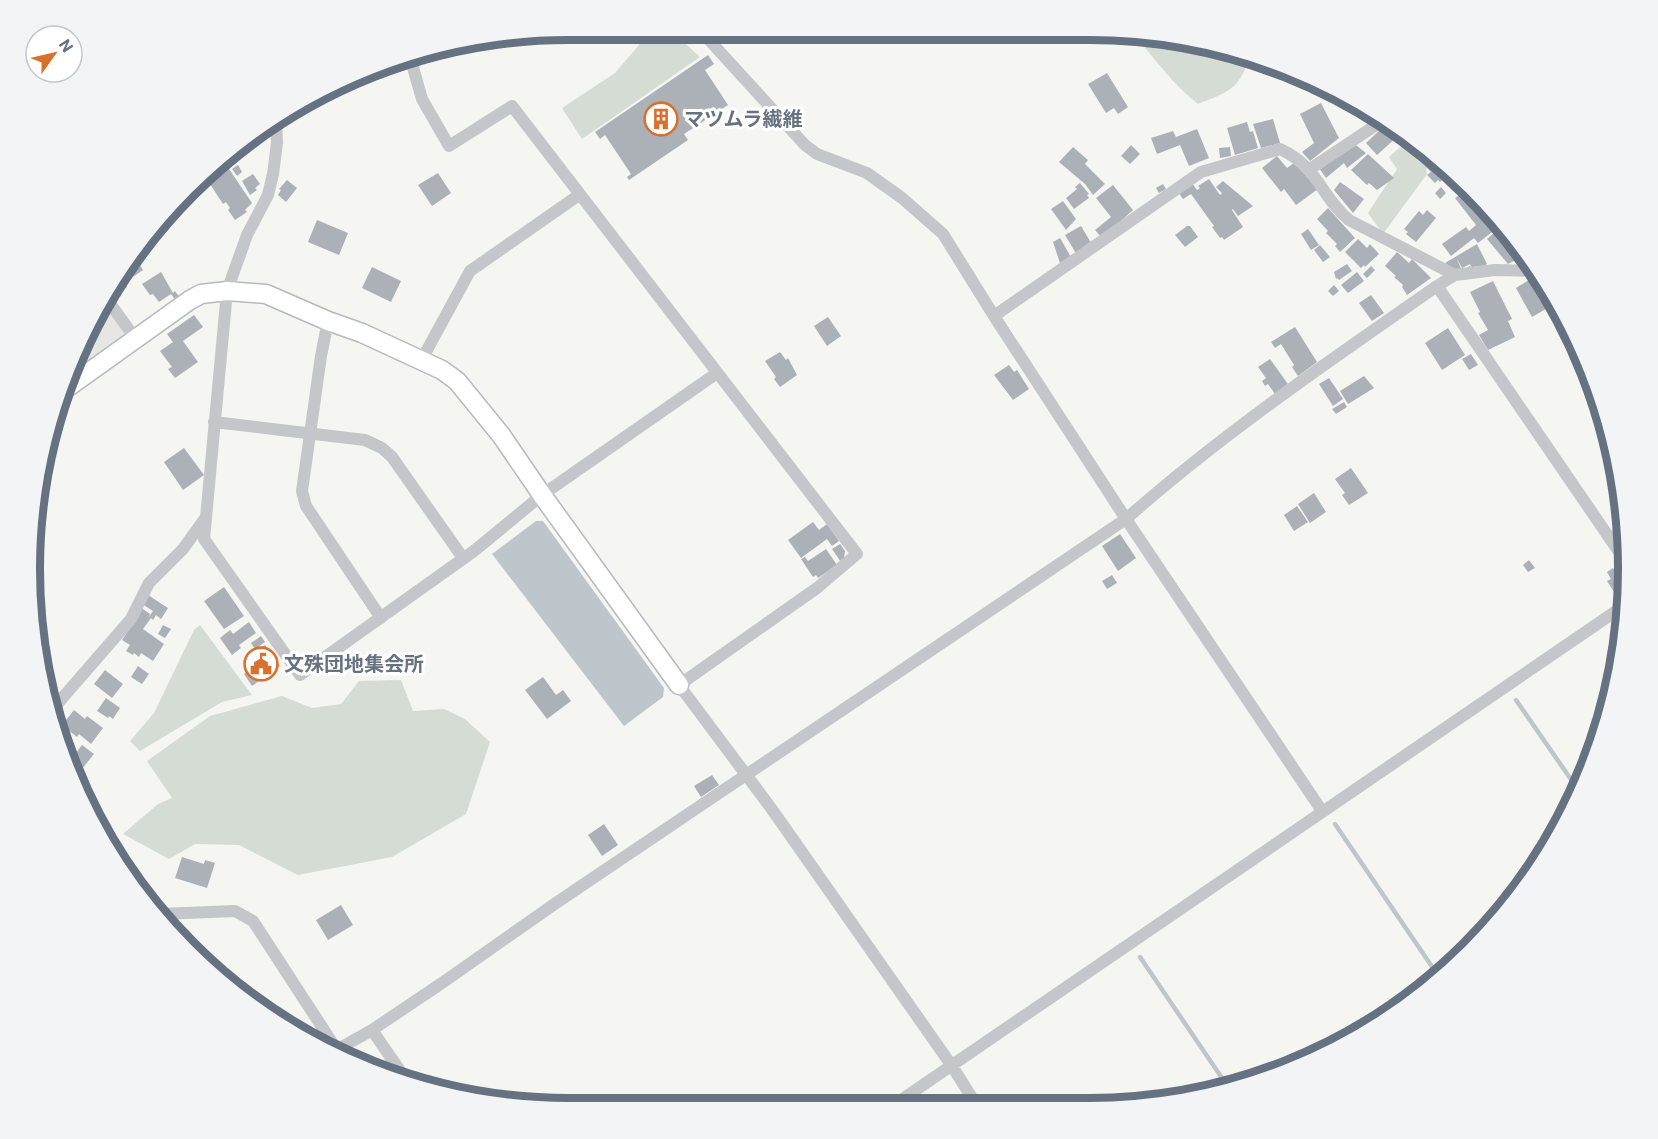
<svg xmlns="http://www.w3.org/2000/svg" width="1658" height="1139" font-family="Roboto,'Noto Sans JP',sans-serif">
<rect width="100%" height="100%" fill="#f5f5f2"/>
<!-- built -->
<path fill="#e6e6e5" d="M106,306L128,336L67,379L71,363Z"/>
<!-- green -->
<path fill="#d5dcd3" d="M652,30H657L686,44L700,57L582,139L562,108L615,73Z
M1133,34L1193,40L1249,59C1238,91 1227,92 1198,104C1172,84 1155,58 1133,34Z
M1406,142L1424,155L1427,174L1383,234L1368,213L1397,169L1389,157Z
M200,625L252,695L222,702L140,751L130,741L154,713L194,630Z
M401,680L413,711L444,709L465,719L490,742L466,814L392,857L298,875L239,845L195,844L169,859L123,834L158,804L172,798L147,761L210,716L282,696L312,708L341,704L359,681Z"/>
<!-- water -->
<path fill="#bec5cb" d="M536,521H543L664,688L663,697L624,726L492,554Z"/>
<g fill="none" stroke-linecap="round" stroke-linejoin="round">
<!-- stream -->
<path stroke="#bec5cb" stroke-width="4.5" d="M1516,700L1579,791
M1335,824L1437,974
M1140,957L1228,1087"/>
</g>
<!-- building -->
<path fill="#acb1b8" d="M708,55L714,64L705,70L728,105L684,134L688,140L629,180L627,177L631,174L605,135L600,139L595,132Z
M1107,73L1128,107L1118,114L1114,108L1106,113L1088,84Z
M1321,103L1339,138L1310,161L1302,152L1314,143L1300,114Z
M1273,119L1280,143L1261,148L1253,124Z
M1247,122L1250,132L1253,131L1258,148L1235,155L1227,128Z
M1197,129L1209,158L1189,166L1180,145L1157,154L1151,138L1173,131L1176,137Z
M1381,129L1384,132L1387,129L1398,136L1377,155L1366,143Z
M1352,142L1366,153L1347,168L1344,163L1326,178L1319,168Z
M1131,145L1140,154L1130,164L1121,156Z
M1073,147L1088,160L1085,164L1105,184L1093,195L1085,184L1059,162Z
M1230,147L1231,156L1220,158L1219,148Z
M1422,153L1459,180L1455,184L1446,176L1440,182L1438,180L1435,183L1427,175L1431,172L1417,158Z
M1368,154L1394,178L1377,190L1369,183L1367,185L1351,170Z
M1277,156L1287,168L1294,163L1318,189L1296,205L1284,189L1281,192L1262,168Z
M238,165L242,172L237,176L232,169Z
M227,166L252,203L245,210L247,212L235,220L228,210L230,208L226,202L223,204L208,181Z
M438,173L451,193L432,206L418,185Z
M253,174L260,184L255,188L257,190L250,195L242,181Z
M1209,179L1220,195L1222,193L1216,187L1223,181L1253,206L1238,216L1233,209L1232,210L1243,227L1224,240L1222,237L1220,238L1212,227L1214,226L1191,194L1183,199L1178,192L1192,183L1197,190L1200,188L1198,186Z
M287,180L297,188L286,202L278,195L281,190L279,189Z
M1461,181L1470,188L1501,225L1478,243L1474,238L1451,256L1442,244L1466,227L1469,231L1476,225L1455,198L1461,194L1455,186Z
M1340,182L1364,199L1353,213L1334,190Z
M1080,183L1089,194L1087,195L1089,198L1074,209L1066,198L1077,189L1075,187Z
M1163,184L1166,189L1159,193L1156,188Z
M1113,185L1133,210L1102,238L1095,230L1111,217L1096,198Z
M1441,187L1446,193L1440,199L1435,193Z
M1063,201L1076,219L1066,230L1051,209Z
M1328,208L1355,238L1340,252L1335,246L1337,244L1326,233L1328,231L1317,219Z
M1427,210L1436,218L1416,242L1406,234L1408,232L1404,229L1419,211L1423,215Z
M317,220L348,233L339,255L308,242Z
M1081,226L1093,246L1077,255L1065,235Z
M1187,226H1190L1198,237L1185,247L1175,235Z
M1502,226L1527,258L1530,261L1518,262V259L1508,264L1487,239Z
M1308,229L1319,245L1311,250L1301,234Z
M1060,238L1072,259L1061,266L1053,242Z
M1358,239L1367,248L1370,244L1379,254L1365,267L1364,265L1361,268L1345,252Z
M1477,244L1487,264L1478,269L1476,266L1472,268L1470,264L1462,268L1457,259L1462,271L1470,266L1472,270L1457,272L1445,263Z
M1320,245L1330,257L1323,262L1314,250Z
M1397,252L1409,263L1412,259L1431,278L1407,295L1402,287L1403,285L1394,277L1396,276L1385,266Z
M136,259L143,270L127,281L124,278Z
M1347,264L1352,271L1339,280L1337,278L1336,279L1334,272Z
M1371,266L1375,270L1367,278L1363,274Z
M372,267L401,281L391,302L362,288Z
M161,272L173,293L175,291L180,298L176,301L171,294L159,302L153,294L150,295L142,284Z
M1357,272L1364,281L1348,293L1341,285Z
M1532,278L1538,288L1540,287L1551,306L1532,317L1516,288Z
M123,280L127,287L118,293L116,290Z
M1493,281L1512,319L1508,321L1515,337L1488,350L1479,335L1488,330L1478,313L1480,312L1470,292Z
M1334,285L1339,291L1333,296L1328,291Z
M1371,295L1384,313L1372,321L1359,303Z
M194,315L203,327L183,341L198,362L175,378L168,369L172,367L160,351L173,342L167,334Z
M828,317L841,336L827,346L814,326Z
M1295,327L1317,362L1298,376L1292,367L1294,365L1281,344L1275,348L1271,342Z
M1448,328L1465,355L1442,370L1425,343Z
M780,352L786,360L788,358L797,375L780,387L774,379L776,377L765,361Z
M1471,354L1478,365L1469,370L1462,359Z
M1270,359L1288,384L1275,394L1268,384L1265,386L1262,381L1266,378L1258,367Z
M1009,365L1014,372L1017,370L1029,389L1013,400L994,375Z
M1364,376L1374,388L1348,404L1340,391Z
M1329,378L1343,399L1333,406L1319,384Z
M1344,402L1347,407L1336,414L1332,409Z
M184,448L204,475L183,490L164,462Z
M1351,468L1368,493L1349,505L1342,495L1345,493L1335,479Z
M1314,493L1326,512L1310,523L1298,504Z
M1297,506L1308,522L1294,531L1284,515Z
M813,522L819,530L827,524L839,541L832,546L827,539L801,558L788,540Z
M1120,534L1136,558L1118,571L1102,546Z
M840,544L845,551L844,559L841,562L832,549Z
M826,549L837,565L818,578L816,575L813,577L801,559L805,557L808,561Z
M1529,560L1535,568L1528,572L1523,565Z
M1613,568L1626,586L1616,595L1607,581L1611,579L1607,572Z
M1112,575L1117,583L1107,589L1102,581Z
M224,587L244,616L224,629L204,601Z
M148,595L168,608L161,619L156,615L153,620L151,618L143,629L164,644L153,661L141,653L139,657L134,653L133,655L126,651L130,645L122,640L138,616L140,607L150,614L148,618L153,611L142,604Z
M249,622L256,633L239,645L241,648L232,655L220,638L230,630L233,634Z
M163,625L171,629L165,638L158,634Z
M261,636L265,642L255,649L251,643Z
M265,645L280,666L252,686L244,674L250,670L243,661Z
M138,666L149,674L142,684L131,677Z
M105,670L123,684L112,698L94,684Z
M543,677L556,695L563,690L571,701L547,719L525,690Z
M106,698L120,708L113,719L109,716L108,718L97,711Z
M74,710L85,719L87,716L103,728L91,744L79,734L77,737L62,725Z
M82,745L94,754L78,774L73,770L70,761Z
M712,775L719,785L701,797L694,786Z
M604,824L618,845L602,856L588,835Z
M182,857L204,864L205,860L215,863L207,888L175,878Z
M341,905L353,925L328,940L316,920Z"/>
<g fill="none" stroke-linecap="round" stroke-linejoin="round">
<defs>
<path id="secondary" d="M64,390L190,300L201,294L227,291L266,294L328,321L362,333L442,370L457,381L501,435L542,495L679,685"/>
</defs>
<!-- secondary casing -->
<use href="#secondary" stroke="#b6b9be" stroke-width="21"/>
<!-- street -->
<path stroke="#c4c6ca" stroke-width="12" d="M700,30L805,145L817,154L867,173L902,198L943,234L994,316L1126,519L1322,811
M410,57L422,99L449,146L512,106L857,554L817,588L679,685L771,808L952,1066L979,1109
M276,118L277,143L273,174L268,195L247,235L227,291L204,539L300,675L474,551L542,495L717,373
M1310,169L1379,123
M1437,286L1628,565
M109,302L135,338
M994,316L1201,172L1280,149C1319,167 1320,196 1349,220L1455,275
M328,321L321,356L302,491L306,506L381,618
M421,361L470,271L579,195
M214,422L365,440L382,448L392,457L463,558
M52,710L131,619L149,583L183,549L206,517
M161,914L235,911L253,921L337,1050
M372,1030L407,1081
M333,1052L372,1030L442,983L556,903L1126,519C1223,433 1331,360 1437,286L1455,275L1495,270L1538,271
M888,1109L1625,605"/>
<!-- secondary -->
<use href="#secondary" stroke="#fff" stroke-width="18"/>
</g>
<!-- icons -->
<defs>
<symbol id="building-ring" viewBox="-11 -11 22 22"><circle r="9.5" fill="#fff" stroke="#d9712e" stroke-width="1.5"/><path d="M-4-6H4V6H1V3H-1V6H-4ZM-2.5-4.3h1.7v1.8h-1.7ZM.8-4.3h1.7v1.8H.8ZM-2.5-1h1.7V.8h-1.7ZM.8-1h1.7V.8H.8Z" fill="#d9712e"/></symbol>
<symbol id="civic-ring" viewBox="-11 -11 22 22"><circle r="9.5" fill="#fff" stroke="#d9712e" stroke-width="1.5"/><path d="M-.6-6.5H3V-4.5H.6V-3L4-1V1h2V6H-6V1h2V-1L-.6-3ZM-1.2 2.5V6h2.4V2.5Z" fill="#d9712e"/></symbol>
</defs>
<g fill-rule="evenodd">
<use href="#building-ring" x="642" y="100" width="38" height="38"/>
<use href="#civic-ring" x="242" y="645" width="38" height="38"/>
</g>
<g text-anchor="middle" stroke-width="6" stroke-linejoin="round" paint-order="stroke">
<!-- poi labels -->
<g font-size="20" font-weight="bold" fill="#667181" stroke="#fff" text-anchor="start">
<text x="684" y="126">マツムラ繊維</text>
<text x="284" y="671">文殊団地集会所</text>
</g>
</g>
<!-- crop -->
<path d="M0 0H1658V1139H0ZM569 40H1089A529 529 0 0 1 1618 569V569A529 529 0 0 1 1089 1098H569A529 529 0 0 1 40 569V569A529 529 0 0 1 569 40Z" fill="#f3f4f5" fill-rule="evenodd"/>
<path fill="none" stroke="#667181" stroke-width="8" d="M569 40H1089A529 529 0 0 1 1618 569V569A529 529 0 0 1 1089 1098H569A529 529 0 0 1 40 569V569A529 529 0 0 1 569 40Z"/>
<!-- north arrow -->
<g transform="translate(54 54) rotate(56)"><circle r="28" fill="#ffffff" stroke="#c2c6cd" stroke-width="1.5"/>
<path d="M0-4.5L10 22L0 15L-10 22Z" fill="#d9712e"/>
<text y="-9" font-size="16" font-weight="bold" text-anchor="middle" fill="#667181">N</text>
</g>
</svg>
